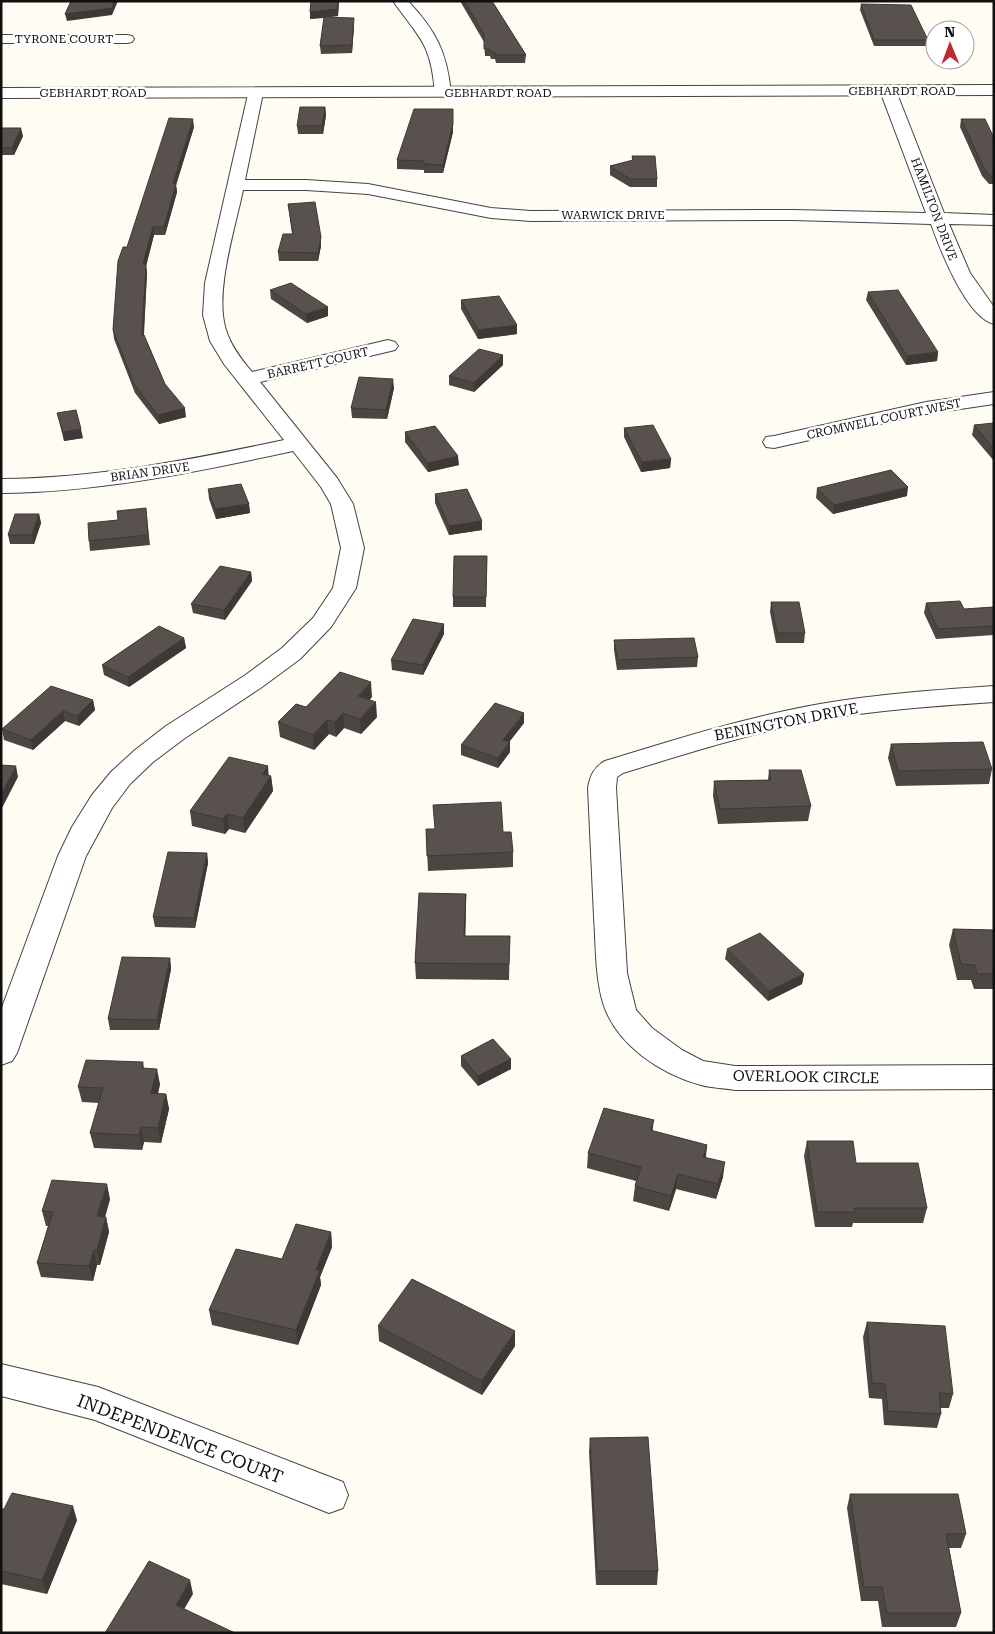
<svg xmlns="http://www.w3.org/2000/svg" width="995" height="1634" font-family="'Roboto Serif',serif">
<rect width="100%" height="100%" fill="#fffdf3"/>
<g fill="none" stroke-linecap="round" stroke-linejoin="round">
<defs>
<path id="minor" d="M393,1H408C436,31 447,52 451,93L449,96H437L435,93C431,43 420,39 393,1Z
M1,35H127L132,36L134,39L132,42L127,43H1Z
M888,86L894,88L896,91L944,213L994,215V225L949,224L970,273L994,307V324C966,317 940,249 931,224L793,220L531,221L491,218L368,194L306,190H243C235,229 214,293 226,330C231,346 241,359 252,372L388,340L395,342L398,346L395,350L260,382L337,478L353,504L364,548L356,588L331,627L300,659L262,687L185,738L153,762L130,784L112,808L86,856L17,1053L12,1061L1,1065V1010L58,856L72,827L92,795L111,772L135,750L166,726L244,676L282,648L313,618L333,588L341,548L331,504L321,487L293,451C196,472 100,492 1,493V479C97,478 190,460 284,440L224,364L210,341L203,315L205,283L249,90H261L263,93L245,180H306L368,184L491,208L531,211L793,210L926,213L880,91L882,88Z
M994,392V404L926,414L774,448L766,447L763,442L766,437L774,436L926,402Z
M994,686V702C935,706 877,710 819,720C752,733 688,753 623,773L617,777L616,788L627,973L636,1010L652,1028L682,1050L703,1061L735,1066L994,1065V1089L735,1090C724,1088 712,1088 701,1085C661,1074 616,1045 603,1003C595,976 596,945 594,917C592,874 590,831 588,788C590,776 594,767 605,761C676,739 747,717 820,704C878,694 936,690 994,686Z
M1,1364L98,1387L343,1482L348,1495L343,1508L329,1513L95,1420L1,1396Z"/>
<path id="tertiary" d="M994,85V95L1,98V88Z"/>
</defs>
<!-- minor casing -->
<use href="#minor" stroke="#434343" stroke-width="2"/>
<!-- tertiary casing -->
<use href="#tertiary" stroke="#434343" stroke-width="2"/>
<!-- minor -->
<use href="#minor" fill="#fff" fill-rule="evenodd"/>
<!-- tertiary -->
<use href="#tertiary" fill="#fff" fill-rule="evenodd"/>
</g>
<!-- wall -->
<path fill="#4c4642" d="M311,1H339L338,16L328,17L354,25L352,53L321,54L320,46L324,18L310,19V12Z
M460,1H492L526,55L525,63H496L495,59H491L490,56H485L484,42Z
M861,4L928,40V46H874L860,10Z
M325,107L326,115L323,134H298L297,126Z
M961,119L994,138V184H989L982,176L960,127Z
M194,127L176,185L177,192L165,235H154L146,266L147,273L144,335L165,384L186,417L159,424L135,393L114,339L113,330L127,247Z
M1,128L23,136L14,155H1Z
M453,132L443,173H424V170L397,169V160Z
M632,156L657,179V187H630L610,175V166L632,161Z
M288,204L321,237V246L318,261H279L278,252L292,234Z
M270,290L328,316L307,323L271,299Z
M868,292L938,352L937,361L906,365L866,300Z
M461,300L517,325V334L478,339L461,309Z
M503,365L474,392L449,385V376Z
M394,388L387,419L352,418L351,408Z
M57,413L83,438L64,441Z
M994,423V461L972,435L974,425Z
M624,428L671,459L670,468L641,472L624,437Z
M405,432L459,465L428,472L405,442Z
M817,488L907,496L833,514L816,498Z
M208,489L249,504L250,513L216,519L209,499Z
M435,494L482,521V530L449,535L435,503Z
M39,514L41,523L34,544H10L8,535Z
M147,518L150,545L90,551L89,541L118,520Z
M487,556L486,607H453V597Z
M251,572L252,581L225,620L193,613L191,604Z
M771,602L805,633L804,643H776L770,612Z
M926,603L964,609L994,607V635L936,639L924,613Z
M444,624V634L423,675L392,670L391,660Z
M184,638L186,648L129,687L104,675L102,665Z
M614,640L698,657L697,667L617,670L614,650Z
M372,697L369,700L377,717L361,734L344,728L336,737L329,734L314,750L280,737L278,722L306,707Z
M93,700L95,710L79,726L65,721L33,750L4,740L2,729Z
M524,723L509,742L510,752L498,768L461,755V745Z
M891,744L992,769L989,784L896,786L888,758Z
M769,770L811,806L808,821L718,824L713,796L714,781L768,780Z
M269,776H271L273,791L245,833L229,829L225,834L192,826L190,811Z
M426,829L503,832L513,852V867L428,871Z
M207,853L208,863L195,928L155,927L153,917Z
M466,894L465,936H510L509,980L416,979L415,963Z
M953,929L994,930V989H974L971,980H957L949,945Z
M727,949L804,974L802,984L768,1001L725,959Z
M170,958L171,969L159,1030H110L108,1019Z
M461,1056L511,1059V1069L478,1086L461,1066Z
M143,1062L144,1068L160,1084L158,1094H166L169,1109L161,1143L144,1142L142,1150L94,1148L90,1133L99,1103L82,1102L78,1087Z
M653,1131L707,1145L706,1157L723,1177L716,1199L676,1189L669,1211L633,1201L635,1186L636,1181L587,1168L588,1153Z
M807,1141L856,1163L927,1208L923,1223H853L852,1227H815L804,1156Z
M110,1199L105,1217H106L109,1232L100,1265H97L93,1281L41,1277L37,1263L48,1226H46L42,1211Z
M331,1232L332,1247L320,1277L321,1285L298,1345L212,1325L209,1310L282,1259Z
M867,1322L953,1394L949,1408H941V1414L937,1428L884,1425L882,1399L869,1398L863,1337Z
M378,1326L515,1346L482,1395L379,1341Z
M590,1438L658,1571L657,1585H596L589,1452Z
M850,1494L966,1534L961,1548H949L961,1613L956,1627H882L878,1601H861L847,1508Z
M1,1509L77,1520L47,1594L1,1584Z"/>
<!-- shaded-wall -->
<path fill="#3e3936" d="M114,1H118L112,15L67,21L65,14Z
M338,1H339L338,16L310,19V12Z
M354,18V25L352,53V45Z
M325,107L326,115L323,134L322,126Z
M453,109V132L443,173V165Z
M193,119L194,127L176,185L177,192L165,235L164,227L173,184Z
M21,128L23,136L14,155L12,148Z
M153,227L154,235L146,266L147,273L143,344L142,335L143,264Z
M321,237V246L318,261V253Z
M328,307V316L307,323L306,314Z
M517,325V334L478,339V330Z
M938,352L937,361L906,365L907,356Z
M503,355V365L474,392V383Z
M393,379L394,388L387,419L386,410Z
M185,408L186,417L159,424L158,415Z
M81,429L83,438L64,441L63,432Z
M458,456L459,465L428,472V463Z
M671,459L670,468L641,472L642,462Z
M908,487L907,496L833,514L834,505Z
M249,504L250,513L216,519L215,509Z
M39,514L41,523L34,544L32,535Z
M482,521V530L449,535V526Z
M251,572L252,581L225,620L224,610Z
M444,624V634L423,675V665Z
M184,638L186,648L129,687L128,677Z
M371,682L372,697L359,711L358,696Z
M93,700L95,710L79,726L77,716Z
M376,702L377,717L361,734L360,719Z
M63,711L65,721L33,750L31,740Z
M343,713L344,728L336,737L335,722Z
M524,713V723L503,750V740Z
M327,720L329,734L314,750L313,735Z
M510,742V752L498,768V758Z
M16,766L18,777L1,810V795Z
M268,766L269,780L271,776L273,791L245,833L243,818L262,774Z
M227,814L229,829L225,834L223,819Z
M207,853L208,863L195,928L194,918Z
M466,894V909L465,951L464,936Z
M170,958L171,969L159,1030L157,1020Z
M804,974L802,984L768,1001L769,991Z
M511,1059V1069L478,1086V1076Z
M157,1069L160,1084L154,1108L151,1093Z
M166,1094L169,1109L161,1143L158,1128Z
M654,1120L652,1135L650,1130Z
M141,1127L144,1142L142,1150L139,1135Z
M707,1145L705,1160L703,1157Z
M725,1162L723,1177L716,1199L718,1184Z
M678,1174L676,1189L669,1211L671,1196Z
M107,1184L110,1199L101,1231L97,1216Z
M106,1217L109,1232L100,1265L97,1250Z
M331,1232L332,1247L320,1277L321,1285L298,1345L296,1330L316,1270Z
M94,1250L97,1265L93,1281L89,1266Z
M515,1331V1346L482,1395V1381Z
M73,1506L77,1520L47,1594L42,1580Z
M190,1580L193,1594L179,1618L176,1605Z"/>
<!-- building -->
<path fill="#58514d" stroke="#3e3936" d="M71,1H114L112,8L65,14Z
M311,1H338L337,9L310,12Z
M464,1H492L526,55H496L495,52H491L490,49H484V34Z
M861,4L911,5L928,40H874Z
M324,17L354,18L352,45L320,46Z
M300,107H325L322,126H297Z
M414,109H453V124L443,165L424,164V161L397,160Z
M169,118L193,119L173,184H176L164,227H153L143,264H146L142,335H144L165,384L185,408L158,415L134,384L113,330L118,261L123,247H127Z
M961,119H985L994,138V176H990L984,168Z
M1,128H21L12,148H1Z
M632,156H655L657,179H630L610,166L633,160Z
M315,202L321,237L318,253L278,252L283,234H293L288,204Z
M291,283L328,307L306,314L270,290Z
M898,290L938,352L907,356L868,292Z
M499,296L517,325L478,330L461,300Z
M479,349L503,355L474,383L449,376Z
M359,377L393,379L386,410L351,408Z
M76,410L81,429L63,432L57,413Z
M994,423V449L974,425Z
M653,425L671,459L642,462L624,428Z
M435,426L458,456L428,463L405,432Z
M891,470L908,487L834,505L817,488Z
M241,484L249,504L215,509L208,489Z
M467,489L482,521L449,526L435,494Z
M146,508L148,535L89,541L88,523L118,520L117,511Z
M15,514H39L32,535H8Z
M454,556H487L486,597H453Z
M220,566L251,572L224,610L191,604Z
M960,601L964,609L994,607V626L938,629L926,603Z
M771,602H799L805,633H777Z
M413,619L444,624L423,665L391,660Z
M159,626L184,638L128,677L102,665Z
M694,638L698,657L618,660L614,640Z
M340,672L371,682L358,696L376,702L360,719L343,713L335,722L327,720L313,735L278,722L296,704L306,707Z
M51,686L93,700L77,716L63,711L31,740L2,729Z
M495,703L524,713L503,740L510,742L498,758L461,745Z
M983,742L992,769L898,771L891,744Z
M229,757L268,766L262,774L271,776L243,818L227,814L223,819L190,811Z
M1,765L16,766L1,795Z
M769,770H801L811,806L720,809L714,781L771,780Z
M501,802L503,832H511L513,852L427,856L426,829H435L433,805Z
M168,852L207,853L194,918L153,917Z
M419,893L466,894L464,936H510L509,964L415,963Z
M953,929L994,930V974H977L975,965L961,964Z
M760,933L804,974L769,991L727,949Z
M122,957L170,958L157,1020L108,1019Z
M493,1039L511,1059L478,1076L461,1056Z
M86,1060L143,1062L142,1068L157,1069L151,1093L166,1094L158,1128L141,1127L139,1135L90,1133L103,1088L78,1087Z
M604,1108L654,1120L650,1130L707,1145L703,1157L725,1162L718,1184L678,1174L671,1196L635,1186L641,1167L588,1153Z
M807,1141H853L856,1163H918L927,1208H854L855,1212H817Z
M52,1180L107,1184L97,1216L106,1217L97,1250H94L89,1266L37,1263L53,1212L42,1211Z
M296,1224L331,1232L316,1270H320L296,1330L209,1310L236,1249L282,1259Z
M412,1279L515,1331L482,1381L378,1326Z
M867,1322L945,1326L953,1394L939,1393L941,1414L888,1411L885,1384L872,1383Z
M648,1437L658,1571H597L590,1438Z
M12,1493L73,1506L42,1580L1,1571V1509H4Z
M850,1494H958L966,1534H946L961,1613H887L882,1587H864Z
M149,1561L190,1580L176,1605L235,1633H105Z"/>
<g text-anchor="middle" stroke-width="5" stroke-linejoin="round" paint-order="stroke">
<!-- far-street labels -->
<g font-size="12" fill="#101010" stroke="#fff">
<text x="64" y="43">TYRONE COURT</text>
<text x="902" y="95">GEBHARDT ROAD</text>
<text x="93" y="97">GEBHARDT ROAD</text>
<text x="498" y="97">GEBHARDT ROAD</text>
<text transform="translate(934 209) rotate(69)" y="4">HAMILTON DRIVE</text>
<text x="613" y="219">WARWICK DRIVE</text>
<text transform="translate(318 363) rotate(-13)" y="4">BARRETT COURT</text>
<text transform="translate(884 419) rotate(-12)" y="4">CROMWELL COURT WEST</text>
<text transform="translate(150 472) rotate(-8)" y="4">BRIAN DRIVE</text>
</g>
<!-- street labels -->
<g font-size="15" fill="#101010" stroke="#fff">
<text transform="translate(786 722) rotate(-11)" y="5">BENINGTON DRIVE</text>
<text transform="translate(806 1077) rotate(1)" y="5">OVERLOOK CIRCLE</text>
</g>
<!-- near-street labels -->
<g font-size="18" fill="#101010" stroke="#fff">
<text transform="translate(180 1439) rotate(21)" y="6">INDEPENDENCE COURT</text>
</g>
</g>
<!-- border -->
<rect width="995" height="1634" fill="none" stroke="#101010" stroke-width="5"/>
<!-- north arrow -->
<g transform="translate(950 45) rotate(359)"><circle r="24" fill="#ffffff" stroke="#9f9f9f"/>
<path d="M0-4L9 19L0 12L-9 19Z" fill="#bc2c2f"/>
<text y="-8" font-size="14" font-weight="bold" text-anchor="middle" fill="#101010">N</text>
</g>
</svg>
